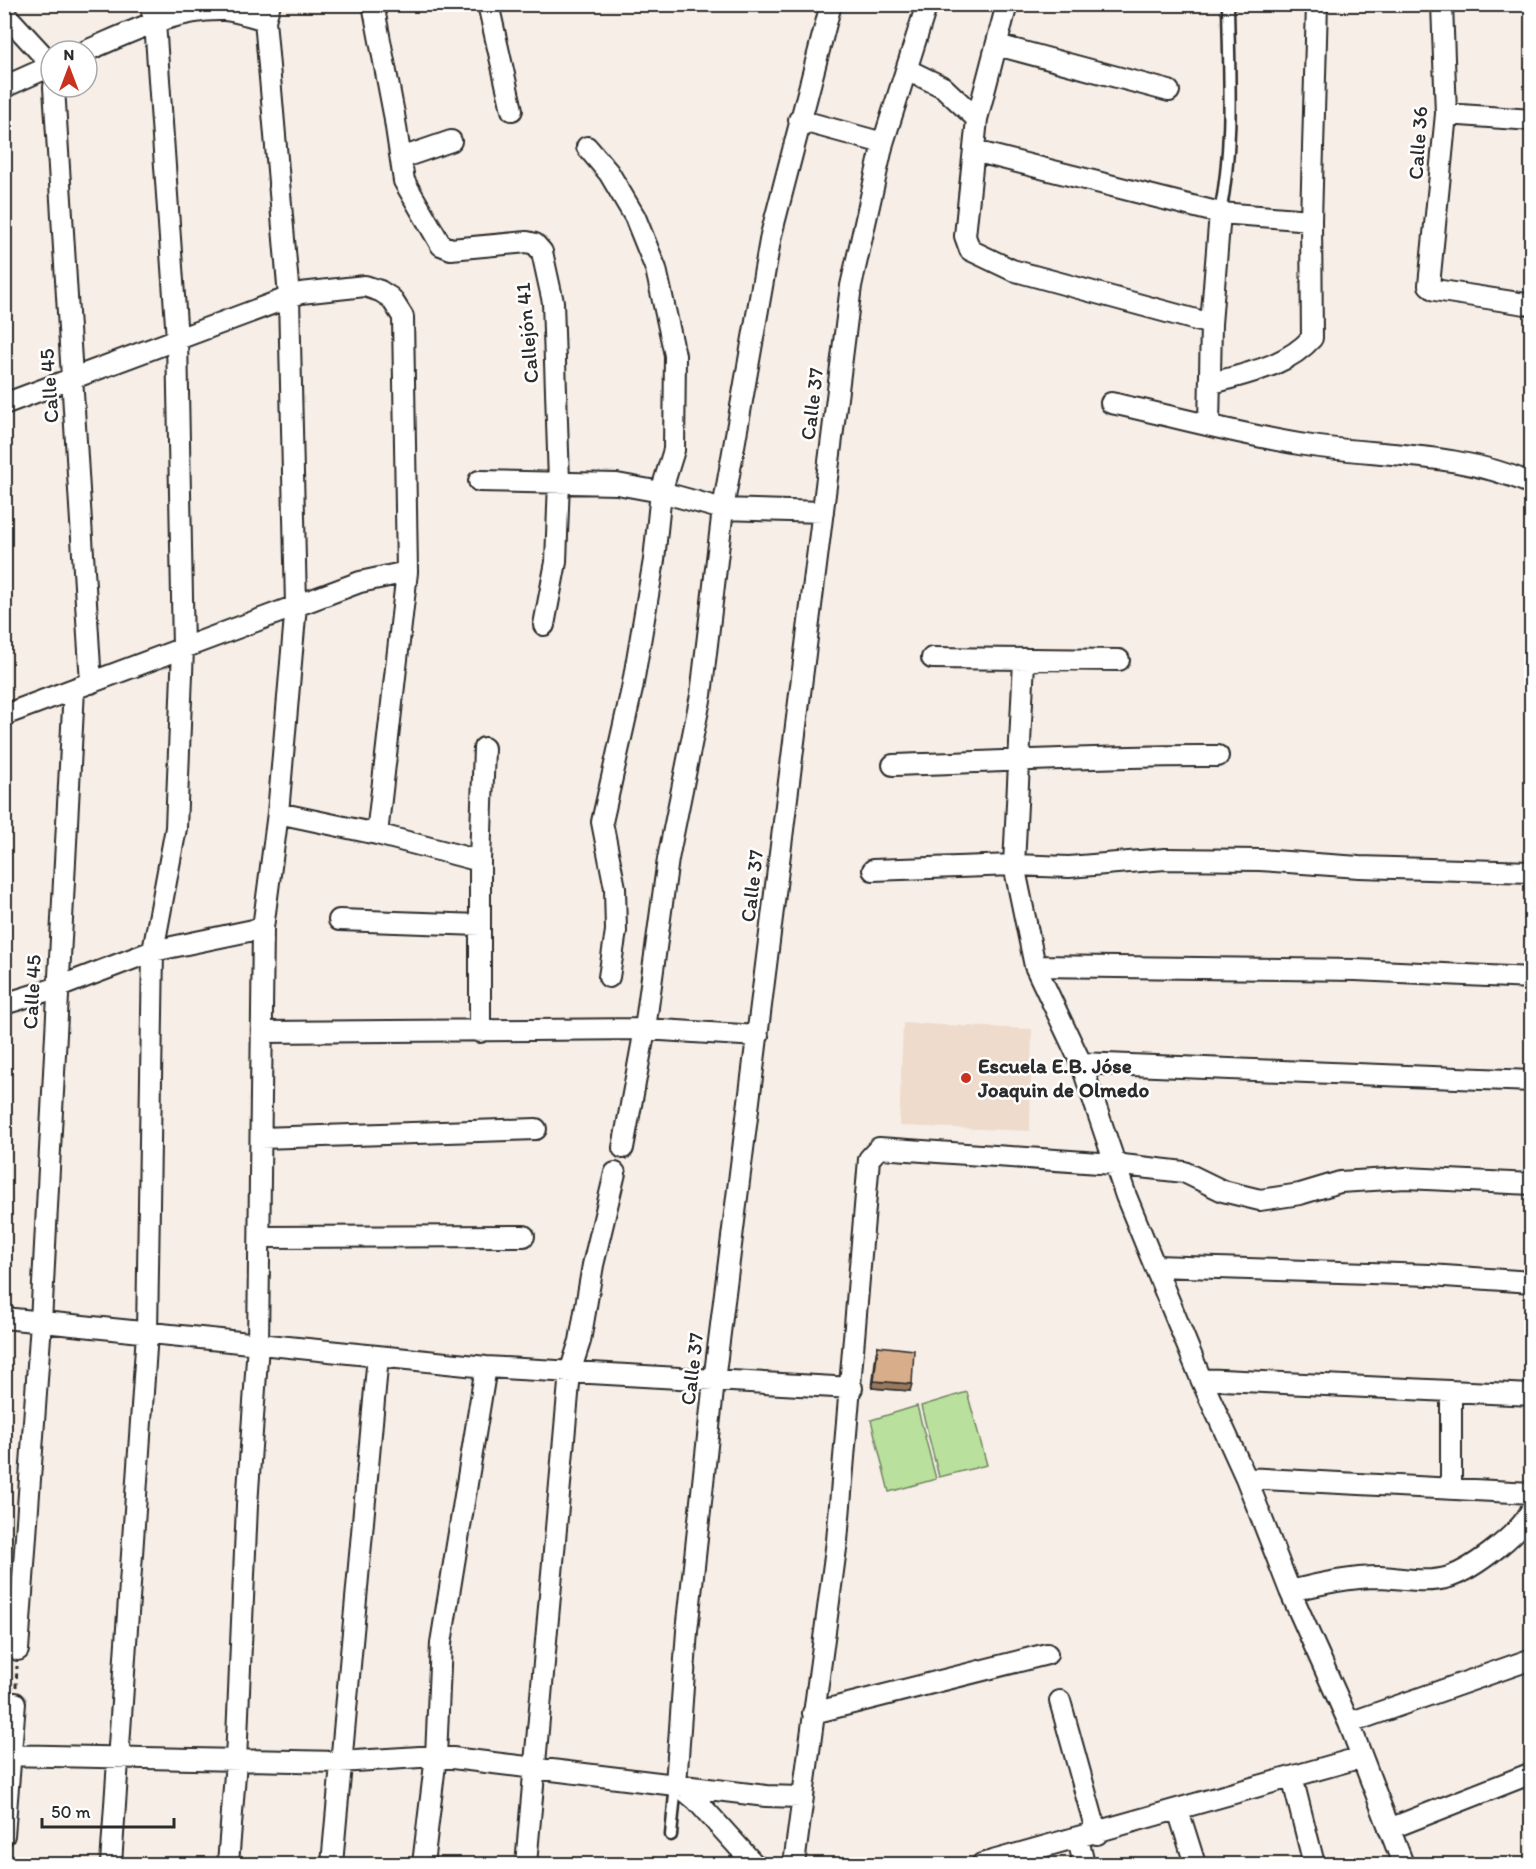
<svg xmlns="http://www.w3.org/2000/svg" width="1536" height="1869" font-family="Itim,sans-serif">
<rect width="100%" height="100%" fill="#f7efe7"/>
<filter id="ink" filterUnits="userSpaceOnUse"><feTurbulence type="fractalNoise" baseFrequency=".0167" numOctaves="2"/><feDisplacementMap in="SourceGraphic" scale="12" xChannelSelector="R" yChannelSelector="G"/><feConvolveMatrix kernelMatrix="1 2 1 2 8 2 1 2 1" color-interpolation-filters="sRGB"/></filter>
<g filter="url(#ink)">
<!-- built -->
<path fill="#eedbcb" d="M903,1023L1032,1029L1030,1131L899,1126Z"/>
<!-- green -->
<path fill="#b9e09c" stroke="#728664" stroke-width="1.5" d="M967,1392L987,1465L939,1477L921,1406Z
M917,1406L936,1479L889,1492L871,1420Z"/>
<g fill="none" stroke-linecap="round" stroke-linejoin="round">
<defs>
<path id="service" d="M1220,213C1234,143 1229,75 1228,4
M671,1835L676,1784"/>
<path id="minor" d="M373,4L394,114L404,181L441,245L451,249L527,242L535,244L542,252L553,302L559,481L556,562L544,625
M488,4L512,110
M1442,4L1446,114L1429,285L1435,290L1532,305
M4,13L51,64
M997,45L1169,91
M86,51C129,33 176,8 224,10C237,11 252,16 265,20
M908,70L943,87L977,119L965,236L970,250L1012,270L1211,324
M4,87L51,66
M54,87L91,683
M1446,114L1532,120
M977,119L1007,4
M799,120L883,143
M587,147L609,173L635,217L656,269L675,355L674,450L661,492L654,560L632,689L602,822L615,888L616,931L609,977
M974,151L1220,213L1311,220
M401,158L451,141
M1210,384C1246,373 1286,367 1312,338L1311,220L1317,4
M1111,403C1178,417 1244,436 1312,446C1386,456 1462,453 1532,484
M4,404L301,293L365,286L380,291L391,298L403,317L407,572L377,834
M1209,425L1211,324L1220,213
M479,481L617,484L661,492L723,509L823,512
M932,658L1119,660
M1024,661L1014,865L1035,966L1081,1063L1126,1196L1201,1379L1246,1478L1290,1591L1349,1723L1403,1864
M4,715L360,582L407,572
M893,765C1002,762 1110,755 1218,756
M278,813L377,834L480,861V1032
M480,861L484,748
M873,870L1014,865L1069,867L1165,859L1260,860L1359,867L1532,872
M339,920L480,925
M1035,966L1355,970L1532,978
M4,1004L56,988L153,951L263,928
M263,1032L645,1029L758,1036
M1081,1063L1532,1081
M261,1138L536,1129
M623,1148L645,1029L668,859L701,695L723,509L771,235L831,4
M260,1237L524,1236
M1156,1266L1430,1275L1532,1282
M4,1318L486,1367L852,1388
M1201,1379L1532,1395
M1246,1478L1532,1493
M1451,1487V1392
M1290,1591C1320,1584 1349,1577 1380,1577C1403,1578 1426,1584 1449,1577C1473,1569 1523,1532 1532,1508
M18,1650L41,1322L74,689
M1060,1701L1097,1834
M813,1713L1047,1654
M1349,1723L1532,1659
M4,1755L339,1762L436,1756L766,1796L801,1797
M1292,1777L1314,1864
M676,1784L687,1631L714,1381L851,286L883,143L927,4
M678,1785L696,1800L754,1864
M1178,1810L1195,1864
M1389,1829L1532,1773
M4,1835L15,1703
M1078,1839L1084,1864
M111,1864L147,1333L153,951L176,828L183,648L177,339L155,22L150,4
M228,1864L236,1761L247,1505L258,1344L263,928L278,813L296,605L289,297L265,20L270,4
M332,1864L378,1356
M423,1864L436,1756L441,1643L486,1367
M526,1864L570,1372L580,1341L593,1265L615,1173
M794,1864L837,1541L869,1159L879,1148L1114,1164L1184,1172L1223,1191L1260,1200L1300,1194L1340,1182L1406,1178L1532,1184
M982,1864L1362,1757"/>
</defs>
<!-- service casing -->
<use href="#service" stroke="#2b2b2b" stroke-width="15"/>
<!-- minor casing -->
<use href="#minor" stroke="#2b2b2b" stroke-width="24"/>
<!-- path -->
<path stroke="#2b2b2b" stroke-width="3" stroke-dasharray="4.5 4.5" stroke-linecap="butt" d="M16,1687L17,1666"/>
<!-- service -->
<use href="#service" stroke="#fff" stroke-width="10"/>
<!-- minor -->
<use href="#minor" stroke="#fff" stroke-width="20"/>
</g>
<!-- wall -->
<path fill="#ba9576" stroke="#2b2b2b" stroke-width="1.5" d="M878,1346L910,1391L872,1388L876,1353Z"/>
<!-- shaded-wall -->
<path fill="#977960" stroke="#2b2b2b" stroke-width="1.5" d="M874,1381L912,1384L910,1391L872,1388Z"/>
<!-- building -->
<path fill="#d8ad89" stroke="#2b2b2b" stroke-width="1.5" d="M878,1346L914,1350L912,1384L874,1381Z"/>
</g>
<!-- markers -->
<circle fill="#c8321e" stroke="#fff" stroke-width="2" cx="966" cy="1078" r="6"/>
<g text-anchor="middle" stroke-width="5" stroke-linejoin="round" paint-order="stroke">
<!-- street labels -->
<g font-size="21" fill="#2b2b2b" stroke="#fff">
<text transform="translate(1418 143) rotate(-86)" y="7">Calle 36</text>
<text transform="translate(527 333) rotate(-95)" y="7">Callejón 41</text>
<text transform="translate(49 386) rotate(-94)" y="7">Calle 45</text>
<text transform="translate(812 404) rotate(-83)" y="7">Calle 37</text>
<text transform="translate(752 886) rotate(-83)" y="7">Calle 37</text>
<text transform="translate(32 992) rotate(-87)" y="7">Calle 45</text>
<text transform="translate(692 1369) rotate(-83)" y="7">Calle 37</text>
</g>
<!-- poi labels -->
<g font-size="21" font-weight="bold" fill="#2b2b2b" stroke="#fff" text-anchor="start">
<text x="978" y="1073">Escuela E.B. Jóse<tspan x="978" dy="24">Joaquin de Olmedo</tspan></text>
</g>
</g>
<!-- margin -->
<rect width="1536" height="1869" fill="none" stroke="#fff" stroke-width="24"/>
<rect x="12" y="12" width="1512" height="1845" fill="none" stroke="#2b2b2b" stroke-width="2" filter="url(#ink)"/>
<!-- north arrow -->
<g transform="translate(69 69)"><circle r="28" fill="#ffffff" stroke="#aaaaaa" stroke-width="1.5"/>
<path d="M0-4.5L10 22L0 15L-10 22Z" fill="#c8321e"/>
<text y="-9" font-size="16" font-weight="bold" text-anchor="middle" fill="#2b2b2b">N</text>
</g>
<!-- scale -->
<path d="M42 1818v9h132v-9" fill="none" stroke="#2b2b2b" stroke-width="3"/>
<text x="51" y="1818" font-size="18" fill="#2b2b2b" stroke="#ffffff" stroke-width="4.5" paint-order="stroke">50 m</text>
</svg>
